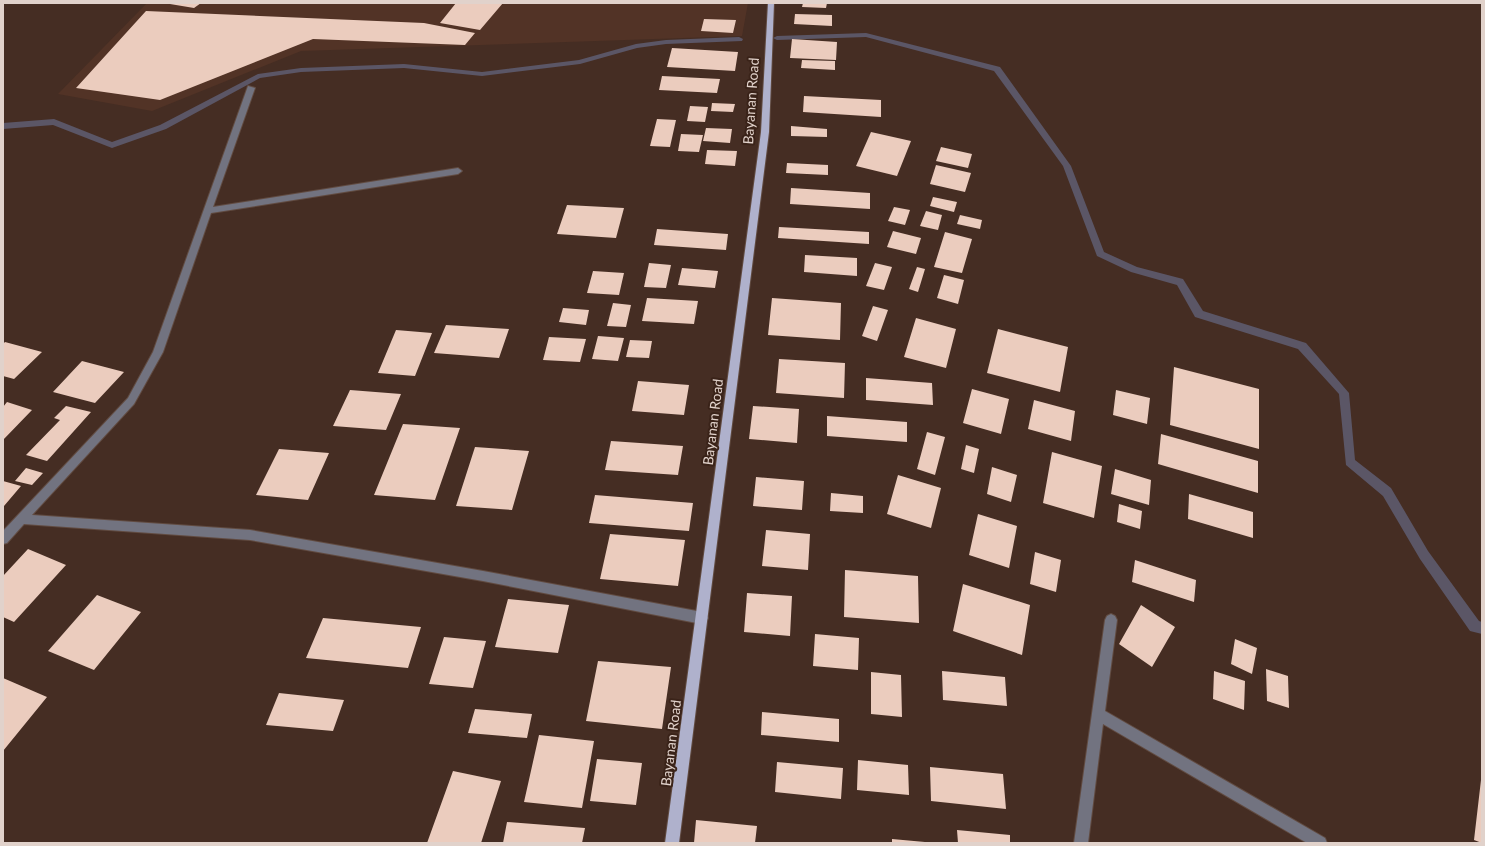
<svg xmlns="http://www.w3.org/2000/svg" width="1485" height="846" font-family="Lato,sans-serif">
<rect width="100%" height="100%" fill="#452d23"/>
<!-- built -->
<path fill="#523326" d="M147,3H748L742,36L301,51L152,111L58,94Z"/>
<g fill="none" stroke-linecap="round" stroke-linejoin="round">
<!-- stream -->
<path fill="#5b5666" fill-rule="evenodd" d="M866,33L1000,67L1071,166L1104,252L1137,267L1183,279L1203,311L1306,343L1349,393L1355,460L1391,488L1428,551L1479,621L1482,622V634L1470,631L1420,559L1383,496L1346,465L1339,394L1298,349L1195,317L1177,285L1131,272L1097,256L1063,166L994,71L866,37L777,40L773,38L777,36Z
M739,37L743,39L742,41L666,44L637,48L580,64L482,76L404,68L301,72L260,78L166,129L112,148L53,125L3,129V123L54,119L112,142L160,125L258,74L301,68L404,64L482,72L579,60L636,44L666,40Z"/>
</g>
<!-- building -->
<path fill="#ebccbe" d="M164,3H201L194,8Z
M456,3H503L480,30L440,23Z
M803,3H827L826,8L802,7Z
M146,11L424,23L475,33L465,45L313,39L160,100L76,88Z
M795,14L832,15V26L794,24Z
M704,19L736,20L733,33L701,31Z
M792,39L837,42L836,60L790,58Z
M672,48L738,52L735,71L667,67Z
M802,60L835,61V70L801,68Z
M662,76L720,79L717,93L659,90Z
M804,96L881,100V117L803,112Z
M712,103L735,104L733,112L711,111Z
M690,106L708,107L705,122L687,121Z
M657,119L676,120L670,147L650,146Z
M791,126L827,129V137L791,136Z
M706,128L732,129L730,143L703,141Z
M871,132L911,141L897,176L856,166Z
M681,134L703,135L699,152L678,151Z
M941,147L972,154L968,168L936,161Z
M707,150L737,151L735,166L705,164Z
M787,163L828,165V175L786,173Z
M936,165L971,173L965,192L930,184Z
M791,188L870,193V209L790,204Z
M933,197L957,202L954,212L930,206Z
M567,205L624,208L616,238L557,234Z
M894,207L910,210L905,225L888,221Z
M926,211L942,215L938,230L920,226Z
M960,215L982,220L980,229L957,224Z
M779,227L869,232V244L778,238Z
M657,229L728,234L726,250L654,245Z
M893,231L921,238L916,254L887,247Z
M945,232L972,239L962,273L934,267Z
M805,255L857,258V276L804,272Z
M649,263L671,265L666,288L644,287Z
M875,263L892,267L884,290L866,286Z
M917,267L925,269L918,292L909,289Z
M682,268L718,271L715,288L678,285Z
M593,271L624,273L619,295L587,293Z
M944,275L964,280L958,304L937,298Z
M647,298L698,301L694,324L642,321Z
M772,298L841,303L840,340L768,335Z
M613,303L631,305L626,327L607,326Z
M873,306L888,310L877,341L862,336Z
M563,308L589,310L586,325L559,322Z
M916,318L956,329L946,368L904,357Z
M446,325L509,329L499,358L434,353Z
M998,329L1068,347L1060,392L987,373Z
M396,330L432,333L415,376L378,373Z
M598,336L624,338L618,361L592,359Z
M549,337L586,339L580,362L543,360Z
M630,340L652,341L649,358L626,357Z
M5,342L42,352L14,379L3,376V344Z
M779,359L845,363L844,398L776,393Z
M82,361L124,372L95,403L53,392Z
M1174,367L1259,389V449L1170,425Z
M866,378L932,383L933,405L866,400Z
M638,381L689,385L684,415L632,411Z
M972,389L1009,399L1001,434L963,423Z
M350,390L401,394L386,430L333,426Z
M1116,390L1150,398L1147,424L1113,415Z
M1034,400L1075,411L1071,441L1028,429Z
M7,402L32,410L3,440V407Z
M66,406L91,412L47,461L26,455L60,420L54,418Z
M753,406L799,409L797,443L749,439Z
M827,416L907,422V442L827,436Z
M403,424L460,428L435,500L374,495Z
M927,432L945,437L935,475L917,469Z
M1161,434L1258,461V493L1158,464Z
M611,441L683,446L678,475L605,470Z
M966,445L979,449L974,473L961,469Z
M475,447L529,451L512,510L456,506Z
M279,449L329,453L308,500L256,495Z
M1052,452L1102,466L1094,518L1043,503Z
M992,467L1017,475L1011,502L987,494Z
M26,468L43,473L32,485L15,481Z
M1115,469L1151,480L1149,505L1111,494Z
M898,475L941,488L931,528L887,514Z
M756,477L804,481L802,510L753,506Z
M3,481L21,486L4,506L3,505Z
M831,493L863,496V513L830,511Z
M1189,494L1253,512V538L1188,519Z
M595,495L693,503L689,531L589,523Z
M1119,504L1142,511L1140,529L1117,522Z
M978,514L1017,526L1009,568L969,555Z
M766,530L810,534L808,570L762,566Z
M610,534L685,540L678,586L600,579Z
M28,549L66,565L14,622L3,617V576Z
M1035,552L1061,560L1056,592L1030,584Z
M1135,560L1196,580L1194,602L1132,582Z
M845,570L918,576L919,623L844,617Z
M963,584L1030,605L1022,655L953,631Z
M747,593L792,596L790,636L744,632Z
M97,595L141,612L94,670L48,651Z
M508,599L569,605L558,653L495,647Z
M1141,605L1175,627L1152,667L1119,644Z
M323,618L421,627L408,668L306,658Z
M815,634L859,638L858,670L813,666Z
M444,637L486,641L473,688L429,684Z
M1235,639L1257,648L1252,674L1231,664Z
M598,661L671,667L662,729L586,721Z
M1266,669L1288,676L1289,708L1267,701Z
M942,671L1005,677L1007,706L943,700Z
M1214,671L1245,681L1244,710L1213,699Z
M871,672L901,675L902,717L871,714Z
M3,678L47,697L3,751Z
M279,693L344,700L333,731L266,725Z
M475,709L532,714L527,738L468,733Z
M762,712L839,719V742L761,735Z
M539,735L594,741L582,808L524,802Z
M597,759L642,763L636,805L590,801Z
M858,760L908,765L909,795L857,790Z
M777,762L843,768L841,799L775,792Z
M930,767L1003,774L1006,809L931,801Z
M453,771L501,781L481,843H427Z
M1481,780H1482V843L1474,840Z
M696,820L757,826L755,843H694Z
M507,822L585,828L582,843H503Z
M957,830L1010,835V843H958Z
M892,839L925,842V843H892Z"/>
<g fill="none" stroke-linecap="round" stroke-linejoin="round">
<defs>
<path id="minor" d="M248,86L255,88L213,207L458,168L462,171L458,174L211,213L163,352L134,404L32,515L250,530L483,571L702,612L706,614L708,618L706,622L702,624L483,581L250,540L24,524L7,543L3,544V531L128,398L153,352Z
M1111,614L1115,616L1117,620L1105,711L1325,838L1327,843H1307L1103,724L1088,843H1074L1105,620L1107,616Z"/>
<path id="major" d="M768,3H774L769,132L679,843H665L761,132Z"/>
</defs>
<!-- minor casing -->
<use href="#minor" stroke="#614b41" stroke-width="2"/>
<!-- major casing -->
<use href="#major" stroke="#614b41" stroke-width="2"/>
<!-- minor -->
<use href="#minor" fill="#727380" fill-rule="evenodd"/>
<!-- major -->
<use href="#major" fill="#afb1cc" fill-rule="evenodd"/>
</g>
<g text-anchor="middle" stroke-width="4" stroke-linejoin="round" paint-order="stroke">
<!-- street labels -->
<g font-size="14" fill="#e1d2cb" stroke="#3a2319">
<text transform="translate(751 101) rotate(-86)" y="5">Bayanan Road</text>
<text transform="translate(713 422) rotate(-83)" y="5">Bayanan Road</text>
<text transform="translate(671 743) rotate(-83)" y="5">Bayanan Road</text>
</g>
</g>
<!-- border -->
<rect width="1485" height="846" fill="none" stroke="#e1d2cb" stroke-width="8"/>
</svg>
